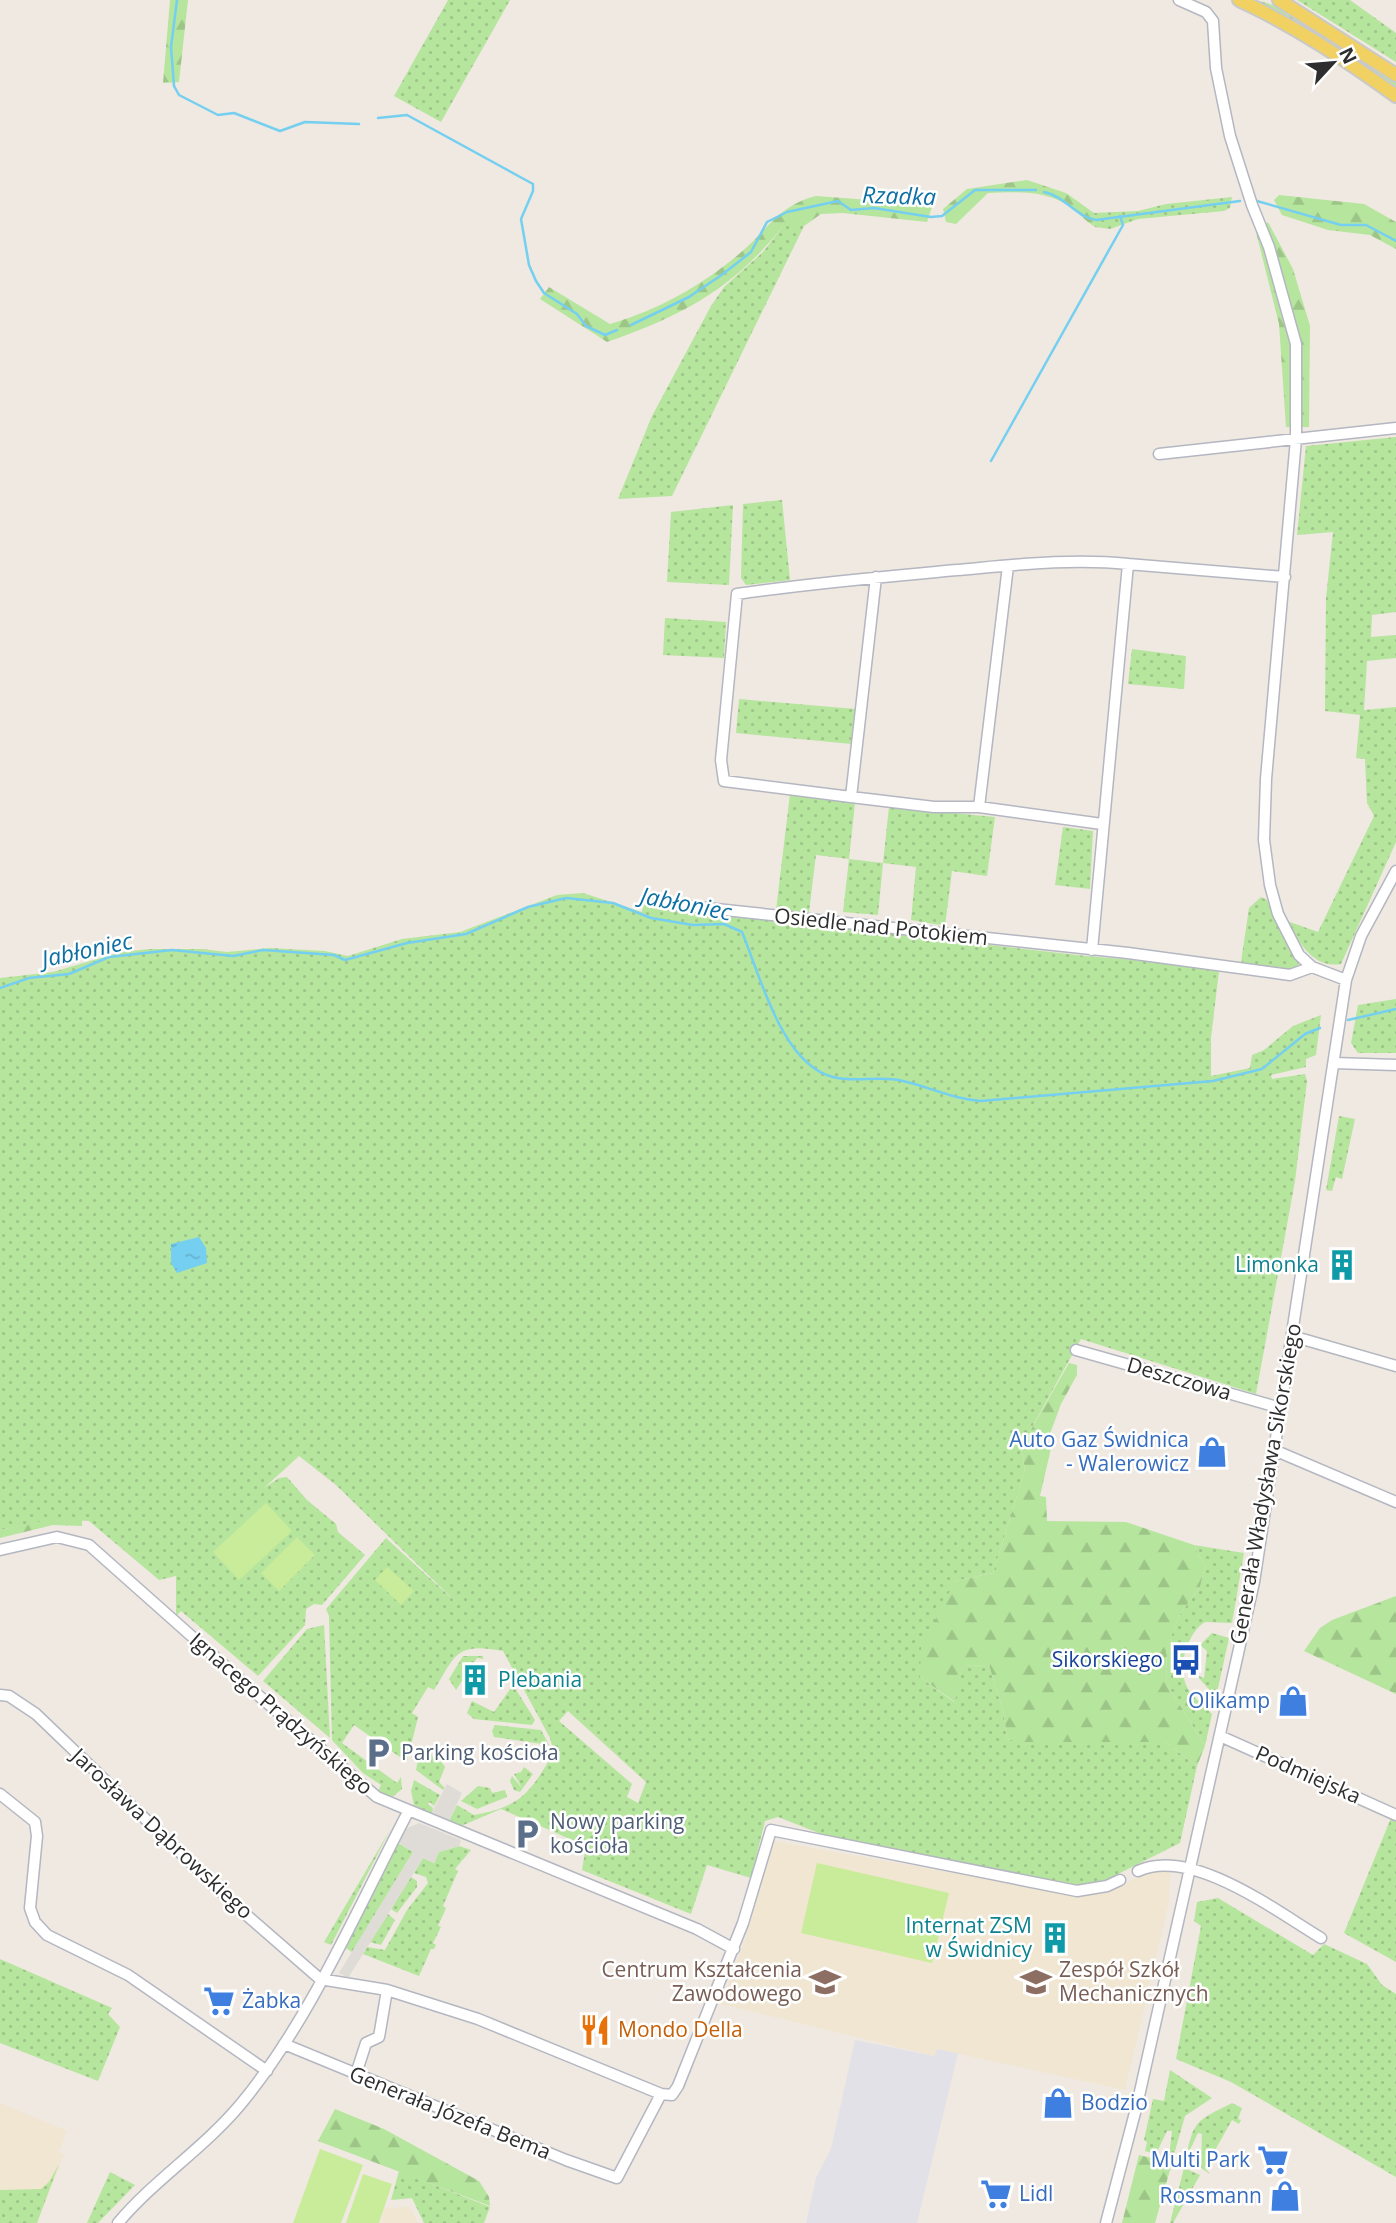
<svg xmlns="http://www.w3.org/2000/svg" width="1396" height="2223" font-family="'Open Sans',sans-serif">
<defs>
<pattern id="green-dots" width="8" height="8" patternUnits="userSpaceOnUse" patternTransform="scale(1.75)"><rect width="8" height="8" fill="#b6e59e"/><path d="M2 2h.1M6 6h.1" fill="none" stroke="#9dc588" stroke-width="1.8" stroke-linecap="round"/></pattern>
<pattern id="forest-firs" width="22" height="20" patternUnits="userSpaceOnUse" patternTransform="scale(1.75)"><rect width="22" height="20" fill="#b6e59e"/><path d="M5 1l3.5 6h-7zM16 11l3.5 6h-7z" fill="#9dc588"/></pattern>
<pattern id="water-ripples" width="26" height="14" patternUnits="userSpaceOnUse" patternTransform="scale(1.75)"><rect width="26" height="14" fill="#75cff0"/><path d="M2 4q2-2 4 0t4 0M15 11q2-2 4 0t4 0" fill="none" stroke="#66b2ce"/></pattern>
</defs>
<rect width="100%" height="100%" fill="#efe9e1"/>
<!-- industrial -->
<path fill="#e3e1e8" d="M855,2040L934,2056L936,2048L958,2053L917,2223H806L816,2178L831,2149Z"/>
<!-- education -->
<path fill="#f0e6d1" d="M773,1841L1077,1895L1113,1889L1158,1868L1170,1871L1169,1901L1125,2090L937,2049L935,2056L721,2004L746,1937Z
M0,2103L67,2131L59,2152L64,2155L37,2223H0Z
M410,2207L418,2223H381L385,2208Z"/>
<!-- green -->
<path fill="url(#green-dots)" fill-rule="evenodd" d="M448,0H510L441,122L394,96Z
M1251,0C1286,0 1364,60 1396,81V88L1334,46Z
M1297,0H1350L1396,33V62Z
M1232,197L1230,208L1224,211L1138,219L1110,229L1095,227L1094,213L1138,211L1166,204Z
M783,226H804L672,496L618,499L652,416L711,306L724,287L763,252Z
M1396,437V612L1372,615L1371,637L1396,635V658L1367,661L1364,710L1396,707V842L1341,964C1313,969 1299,942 1287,921L1318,932L1374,816L1367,803L1365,759L1356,758L1360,715L1325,711L1326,598L1333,532L1297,535L1306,446Z
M782,500L790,580L746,585L741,578L743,504Z
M733,505L729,585L667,582L671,512Z
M665,618L726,622L724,658L663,655Z
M1132,649L1186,656L1184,689L1128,684Z
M739,699L855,709L852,744L736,733Z
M790,794L855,803L849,859L883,863L889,807L995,817L987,876L952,871L945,926L911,920L916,867L883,863L878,915L843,912L849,859L816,855L809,912L776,910Z
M1063,827L1093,831L1090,889L1055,885Z
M583,893L642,912L644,898L668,899L667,908L1086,956L1236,968L1219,971L1211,1038V1076L1250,1068L1252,1055L1264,1050L1293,1026L1321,1015L1316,1055L1306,1059V1067L1271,1075L1272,1079L1305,1074L1307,1081L1295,1181L1256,1394L1081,1339L1021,1447L1025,1470L993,1573L955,1581L920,1677L954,1702L962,1666L989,1665L1004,1714L1007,1739L1020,1742H1165L1197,1766L1180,1843L1104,1881L1081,1886L824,1835L778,1817L765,1821L751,1878L707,1865L691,1914L582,1870L586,1846L501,1809L461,1826L449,1821L457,1805L474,1815C522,1807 531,1791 554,1752L550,1738L503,1651C456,1642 456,1654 434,1690L428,1687L412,1713L418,1717L407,1762L354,1725L342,1743L397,1783L401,1777L402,1789L391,1798L378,1791L381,1785L363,1773L332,1740L329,1616L326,1609L386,1538L458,1604L336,1485L299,1456L264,1488L279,1478L287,1477L307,1500L336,1524L338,1532L365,1555L322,1605L314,1604L306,1609L305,1625L258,1676L181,1611L176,1616V1576L159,1580L89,1521L57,1519L0,1530V978L53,972L121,952L150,949H202L227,952L270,948L325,951L348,956L402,939L460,932L557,895ZM568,1711L646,1782L638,1803L627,1797L632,1784L559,1721Z
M1261,897L1267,900L1300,967L1284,970L1241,962L1249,908Z
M1396,999V1053H1358L1351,1043L1358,1005Z
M1339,1116L1355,1119L1342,1179L1336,1177L1332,1191L1326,1190Z
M1194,1545L1244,1553L1232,1623L1205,1622C1187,1633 1176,1669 1188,1689C1194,1698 1204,1706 1212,1714L1205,1746L1167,1684L1166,1650L1180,1614L1200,1587L1205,1567Z
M324,1625L330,1738L263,1681L307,1629Z
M1212,1633L1229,1638L1216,1697L1196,1675L1204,1678L1207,1651L1200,1645Z
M463,1656H483V1659L477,1658L456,1690L449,1679Z
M513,1685L535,1720L532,1725L474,1719L467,1713L472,1701L494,1712Z
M495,1725L541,1730L549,1745L494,1737L492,1731Z
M429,1747L433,1758L438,1757L445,1767L439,1782L444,1787L443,1790L416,1770L420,1750Z
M524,1767L533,1774L520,1792L514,1790L510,1781L512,1776L522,1788L514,1774L521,1772Z
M414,1780L440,1795L434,1806L430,1802L428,1804L433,1808L432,1814L414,1805L411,1791Z
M478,1786L490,1788L492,1793L505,1790L507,1797L477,1809L461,1801Z
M1391,1818L1396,1821V1962L1344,1933Z
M390,1830L331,1945L324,1942Z
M398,1843L413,1852L352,1952L344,1947Z
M459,1846L471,1850L455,1869L458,1871L443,1906L446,1908L438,1926L441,1927L433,1943L436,1945L434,1949H431L419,1976L363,1954L367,1947L385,1950L407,1910L428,1883L426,1877L414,1873L423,1858L434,1863L439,1852Z
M411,1877L417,1881V1887L397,1913L391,1909Z
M1218,1898L1313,1955L1324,1944L1367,1964L1382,1985L1396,1994V2177L1231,2082L1176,2059L1201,1926L1194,1921L1197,1902Z
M388,1914L395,1920L381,1945L370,1942Z
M0,1959L112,2008L108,2014L120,2027L98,2081L0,2043Z
M1170,2070L1212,2098L1185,2116L1173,2158L1169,2157L1172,2131H1167L1156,2154L1145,2151L1147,2142L1144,2140L1153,2099L1164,2101Z
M1232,2103L1242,2108L1238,2119L1241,2120L1239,2124L1232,2120L1205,2168L1210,2174L1201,2168L1202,2134L1198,2133L1186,2158C1194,2119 1197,2121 1232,2103Z
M59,2164L37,2223H0V2190L41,2189L49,2182Z
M1184,2168L1200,2175L1173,2223H1170Z
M399,2171L490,2207L484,2223H424L412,2198L391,2200Z
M110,2172L135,2185L98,2223H87Z"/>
<!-- forest -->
<path fill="url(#forest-firs)" d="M170,0H188L179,82L163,83Z
M1027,180L1066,193L1094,213L1095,227C1085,221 1078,212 1069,206C1044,190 1017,192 988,193L956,224L946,222L943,209L967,189Z
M1279,195L1364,204L1396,222V249L1370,235L1328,230L1282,215L1274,200Z
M816,196L910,203L932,207L927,222L843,213L821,214L804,226H783C733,289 682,316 607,342L540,299L549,287L610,324C658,310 701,286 739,254C768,230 777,206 816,196Z
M1268,222L1293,269L1310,326L1309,427H1286L1279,324L1256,232Z
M1069,1363L1077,1365V1375L1061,1404L1047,1442L1052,1444L1040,1496L1046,1497L1047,1521L1126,1522L1194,1545L1205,1567L1200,1587L1180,1614L1166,1651L1167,1684L1205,1746L1197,1766L1165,1742H1019L1007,1739L1004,1714L989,1665L962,1666L955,1702L920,1677L921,1647L955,1581L993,1573L1025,1470L1021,1447Z
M57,1518L82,1520V1526L53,1525L0,1538V1530Z
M1396,1596V1694L1304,1651L1320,1628L1332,1620Z
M335,2109L384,2129L479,2181L489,2197L490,2206L318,2141Z
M1139,2155L1172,2163L1155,2223H1122Z"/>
<!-- pitch -->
<path fill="#c9ec9a" d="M266,1503L292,1531L239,1580L213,1552Z
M297,1537L315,1555L279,1591L261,1573Z
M387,1567L414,1591L401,1605L375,1580Z
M817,1863L949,1893L932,1963L801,1933Z
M320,2149L363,2165L341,2223H293Z
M363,2174L392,2184L379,2223H346Z"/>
<!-- plaza -->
<path fill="#dfdcd8" d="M447,1784L462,1793L449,1821L432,1812Z
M419,1823L461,1840L459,1846L439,1852L434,1863L423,1858L348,1978L339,1973L413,1852L398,1842L407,1828Z"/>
<!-- water -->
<path fill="url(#water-ripples)" d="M199,1237L206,1248L207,1263L177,1273L171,1263V1244Z"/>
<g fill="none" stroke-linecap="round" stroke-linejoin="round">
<!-- stream -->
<path stroke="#75cff0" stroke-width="2.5" d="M177,0L171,47L174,86L179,95L218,115L234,113L280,131L305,122L359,124
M378,118L407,115L533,184V191L521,219L529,265L536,281L544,293L577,314L586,326L605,335L617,330
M1044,192C1065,196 1076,217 1096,220L1240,201
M1257,201L1341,225H1366L1396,241
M631,325L689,297L723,274L751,252L767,222L787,212L838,201L851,210L874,208L931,217L942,216L975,190H1036
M991,461L1123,225L1120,216
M0,988L29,978L69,974L109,957L172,950L233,956L263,950L334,955L345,960L407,943L466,934L528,907L566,898L613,903L651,918L693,925L724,924L742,932C760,975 782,1065 833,1077C855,1083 880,1075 903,1081C930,1087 952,1099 981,1101L1213,1081L1262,1069L1305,1034L1320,1028
M1348,1020L1396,1009"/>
<defs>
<path id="minor" d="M1179,0L1206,12L1213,21L1216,68L1230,136L1252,205L1269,247L1296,344V439L1266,779L1264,840L1270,885L1278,914L1299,955L1312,967L1346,980
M1159,454L1396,428
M1128,564L1285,577
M876,577L851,797L934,807H979L1102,824
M851,797L724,781L721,760L737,594C810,583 883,577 957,570C1014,565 1071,558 1128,564L1092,950
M979,807L1008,566
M669,904L1128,953L1290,975L1312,967
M1334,1063L1396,1065
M1292,1336L1396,1366
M1076,1350L1281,1408
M1274,1450L1396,1502
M0,1550L57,1537L89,1545L251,1689L377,1797L697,1929L734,1949
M0,1695L9,1696L36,1714L235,1905L320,1979L387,1990L478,2019L661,2094L672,2095L678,2086L743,1923L771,1830L1077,1891L1107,1886L1120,1880
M1220,1736L1396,1815
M0,1794L35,1822L37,1836L30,1908L35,1922L47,1935L128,1975L267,2071
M1138,1871C1191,1846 1276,1911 1321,1938
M284,2044L566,2160L617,2178L661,2094
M356,2074L366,2043L379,2037L387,1990
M118,2223C154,2180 203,2149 240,2105C310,2021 357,1909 408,1812
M1106,2223L1137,2105L1254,1582L1346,980L1361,936L1396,871"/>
<path id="major" d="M1239,0C1295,26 1346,60 1396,96
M1279,0L1396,75"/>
</defs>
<!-- minor casing -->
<use href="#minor" stroke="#b4b7c1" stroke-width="13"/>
<!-- major casing -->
<use href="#major" stroke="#c9c9c9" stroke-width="16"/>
<!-- minor -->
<use href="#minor" stroke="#fff" stroke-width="10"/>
<!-- major -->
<use href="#major" stroke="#f2d163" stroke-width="12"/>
</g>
<!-- icons -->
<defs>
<symbol id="building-bare" viewBox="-9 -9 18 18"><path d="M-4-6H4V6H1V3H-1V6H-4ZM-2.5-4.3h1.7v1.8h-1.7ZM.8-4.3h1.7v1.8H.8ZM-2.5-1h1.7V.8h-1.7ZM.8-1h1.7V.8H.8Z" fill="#0f9aa8" stroke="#fff" stroke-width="2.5" paint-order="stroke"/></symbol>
<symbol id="shop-bare" viewBox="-9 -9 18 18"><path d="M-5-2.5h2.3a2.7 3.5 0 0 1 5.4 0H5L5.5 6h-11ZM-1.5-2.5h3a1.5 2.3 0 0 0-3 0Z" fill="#3f7fe0" stroke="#fff" stroke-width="2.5" paint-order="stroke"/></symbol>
<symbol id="bus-bare" viewBox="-9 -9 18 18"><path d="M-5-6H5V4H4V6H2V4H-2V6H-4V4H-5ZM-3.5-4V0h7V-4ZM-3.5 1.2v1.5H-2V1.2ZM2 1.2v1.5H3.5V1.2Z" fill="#1a4fb4" stroke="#fff" stroke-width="2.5" paint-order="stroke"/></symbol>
<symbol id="parking-bare" viewBox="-9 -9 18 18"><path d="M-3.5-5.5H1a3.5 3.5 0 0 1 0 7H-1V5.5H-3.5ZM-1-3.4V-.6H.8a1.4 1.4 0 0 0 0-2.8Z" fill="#5c6f8a" stroke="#fff" stroke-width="2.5" paint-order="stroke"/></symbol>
<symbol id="university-bare" viewBox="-9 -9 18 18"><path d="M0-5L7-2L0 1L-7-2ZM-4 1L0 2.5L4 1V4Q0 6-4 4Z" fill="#8d6e63" stroke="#fff" stroke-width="2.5" paint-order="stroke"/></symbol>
<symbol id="supermarket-bare" viewBox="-9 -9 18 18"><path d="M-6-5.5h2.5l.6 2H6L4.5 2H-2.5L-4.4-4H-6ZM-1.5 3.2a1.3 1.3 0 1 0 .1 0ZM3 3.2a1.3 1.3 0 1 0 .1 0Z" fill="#3f7fe0" stroke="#fff" stroke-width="2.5" paint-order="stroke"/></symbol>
<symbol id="restaurant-bare" viewBox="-9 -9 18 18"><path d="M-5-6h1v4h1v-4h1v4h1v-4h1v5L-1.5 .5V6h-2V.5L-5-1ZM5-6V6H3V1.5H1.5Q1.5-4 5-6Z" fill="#e8710a" stroke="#fff" stroke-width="2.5" paint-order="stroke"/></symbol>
</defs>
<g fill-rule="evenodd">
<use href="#building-bare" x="1320" y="1243" width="44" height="44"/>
<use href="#shop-bare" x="1190" y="1430" width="44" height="44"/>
<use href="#bus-bare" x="1164" y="1638" width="44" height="44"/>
<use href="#building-bare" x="453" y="1658" width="44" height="44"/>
<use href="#shop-bare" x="1271" y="1679" width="44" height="44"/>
<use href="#parking-bare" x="356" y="1731" width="44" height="44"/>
<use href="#parking-bare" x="505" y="1812" width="44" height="44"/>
<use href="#building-bare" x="1033" y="1916" width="44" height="44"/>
<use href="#university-bare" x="803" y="1960" width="44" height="44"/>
<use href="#university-bare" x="1014" y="1960" width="44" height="44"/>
<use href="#supermarket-bare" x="197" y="1979" width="44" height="44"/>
<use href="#restaurant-bare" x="573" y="2008" width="44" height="44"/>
<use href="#shop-bare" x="1036" y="2081" width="44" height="44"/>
<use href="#supermarket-bare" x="1251" y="2138" width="44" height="44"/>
<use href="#supermarket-bare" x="974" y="2172" width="44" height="44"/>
<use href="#shop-bare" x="1263" y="2174" width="44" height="44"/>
</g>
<g text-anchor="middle" stroke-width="5" stroke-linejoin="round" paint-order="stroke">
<!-- street labels -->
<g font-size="21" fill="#2e2e2e" stroke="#fff">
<text transform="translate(881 927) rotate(6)" y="7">Osiedle nad Potokiem</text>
<text transform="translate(1179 1379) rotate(16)" y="7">Deszczowa</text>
<text transform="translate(1266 1484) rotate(-80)" y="7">Generała Władysława Sikorskiego</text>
<text transform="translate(281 1714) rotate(41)" y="7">Ignacego Prądzyńskiego</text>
<text transform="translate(1308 1775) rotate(24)" y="7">Podmiejska</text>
<text transform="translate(162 1834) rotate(43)" y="7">Jarosława Dąbrowskiego</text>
<text transform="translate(450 2113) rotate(22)" y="7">Generała Józefa Bema</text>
</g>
<!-- culture labels -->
<g font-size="21" fill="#0d838f" stroke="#fff" text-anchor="end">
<text x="1319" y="1272">Limonka</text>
<text x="498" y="1687" text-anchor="start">Plebania</text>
<text x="1032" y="1933">Internat ZSM<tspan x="1032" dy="24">w Świdnicy</tspan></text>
</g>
<!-- shop labels -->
<g font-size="21" fill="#366cbe" stroke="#fff" text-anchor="end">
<text x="1189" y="1447">Auto Gaz Świdnica<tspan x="1189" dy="24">- Walerowicz</tspan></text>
<text x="1270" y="1708">Olikamp</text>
<text x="242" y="2008" text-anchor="start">Żabka</text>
<text x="1081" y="2110" text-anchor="start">Bodzio</text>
<text x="1250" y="2167">Multi Park</text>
<text x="1019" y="2201" text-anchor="start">Lidl</text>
<text x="1262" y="2203">Rossmann</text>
</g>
<!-- transit labels -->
<g font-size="21" fill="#164399" stroke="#fff" text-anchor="end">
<text x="1163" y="1667">Sikorskiego</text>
</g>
<!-- service labels -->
<g font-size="21" fill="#4e5e75" stroke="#fff" text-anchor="start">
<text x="401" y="1760">Parking kościoła</text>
<text x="550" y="1829">Nowy parking<tspan x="550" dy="24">kościoła</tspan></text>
</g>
<!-- education labels -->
<g font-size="21" fill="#785e54" stroke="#fff" text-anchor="end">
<text x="802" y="1977">Centrum Kształcenia<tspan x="802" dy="24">Zawodowego</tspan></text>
<text x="1059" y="1977" text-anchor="start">Zespół Szkół<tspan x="1059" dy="24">Mechanicznych</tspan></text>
</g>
<!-- food labels -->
<g font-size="21" fill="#c56008" stroke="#fff" text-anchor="start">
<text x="618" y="2037">Mondo Della</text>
</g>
<!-- water labels -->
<g font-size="23" font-style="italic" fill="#0d6fa3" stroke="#fff">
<text transform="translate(899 196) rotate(2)" y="8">Rzadka</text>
<text transform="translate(686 904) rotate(11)" y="8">Jabłoniec</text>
<text transform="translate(87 950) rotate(-12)" y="8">Jabłoniec</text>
</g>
</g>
<!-- north arrow -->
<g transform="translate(1333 63) rotate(64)" stroke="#ffffff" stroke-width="5" paint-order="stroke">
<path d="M0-5L12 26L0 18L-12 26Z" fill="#2e2e2e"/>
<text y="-10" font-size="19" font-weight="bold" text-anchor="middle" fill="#2e2e2e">N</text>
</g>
</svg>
